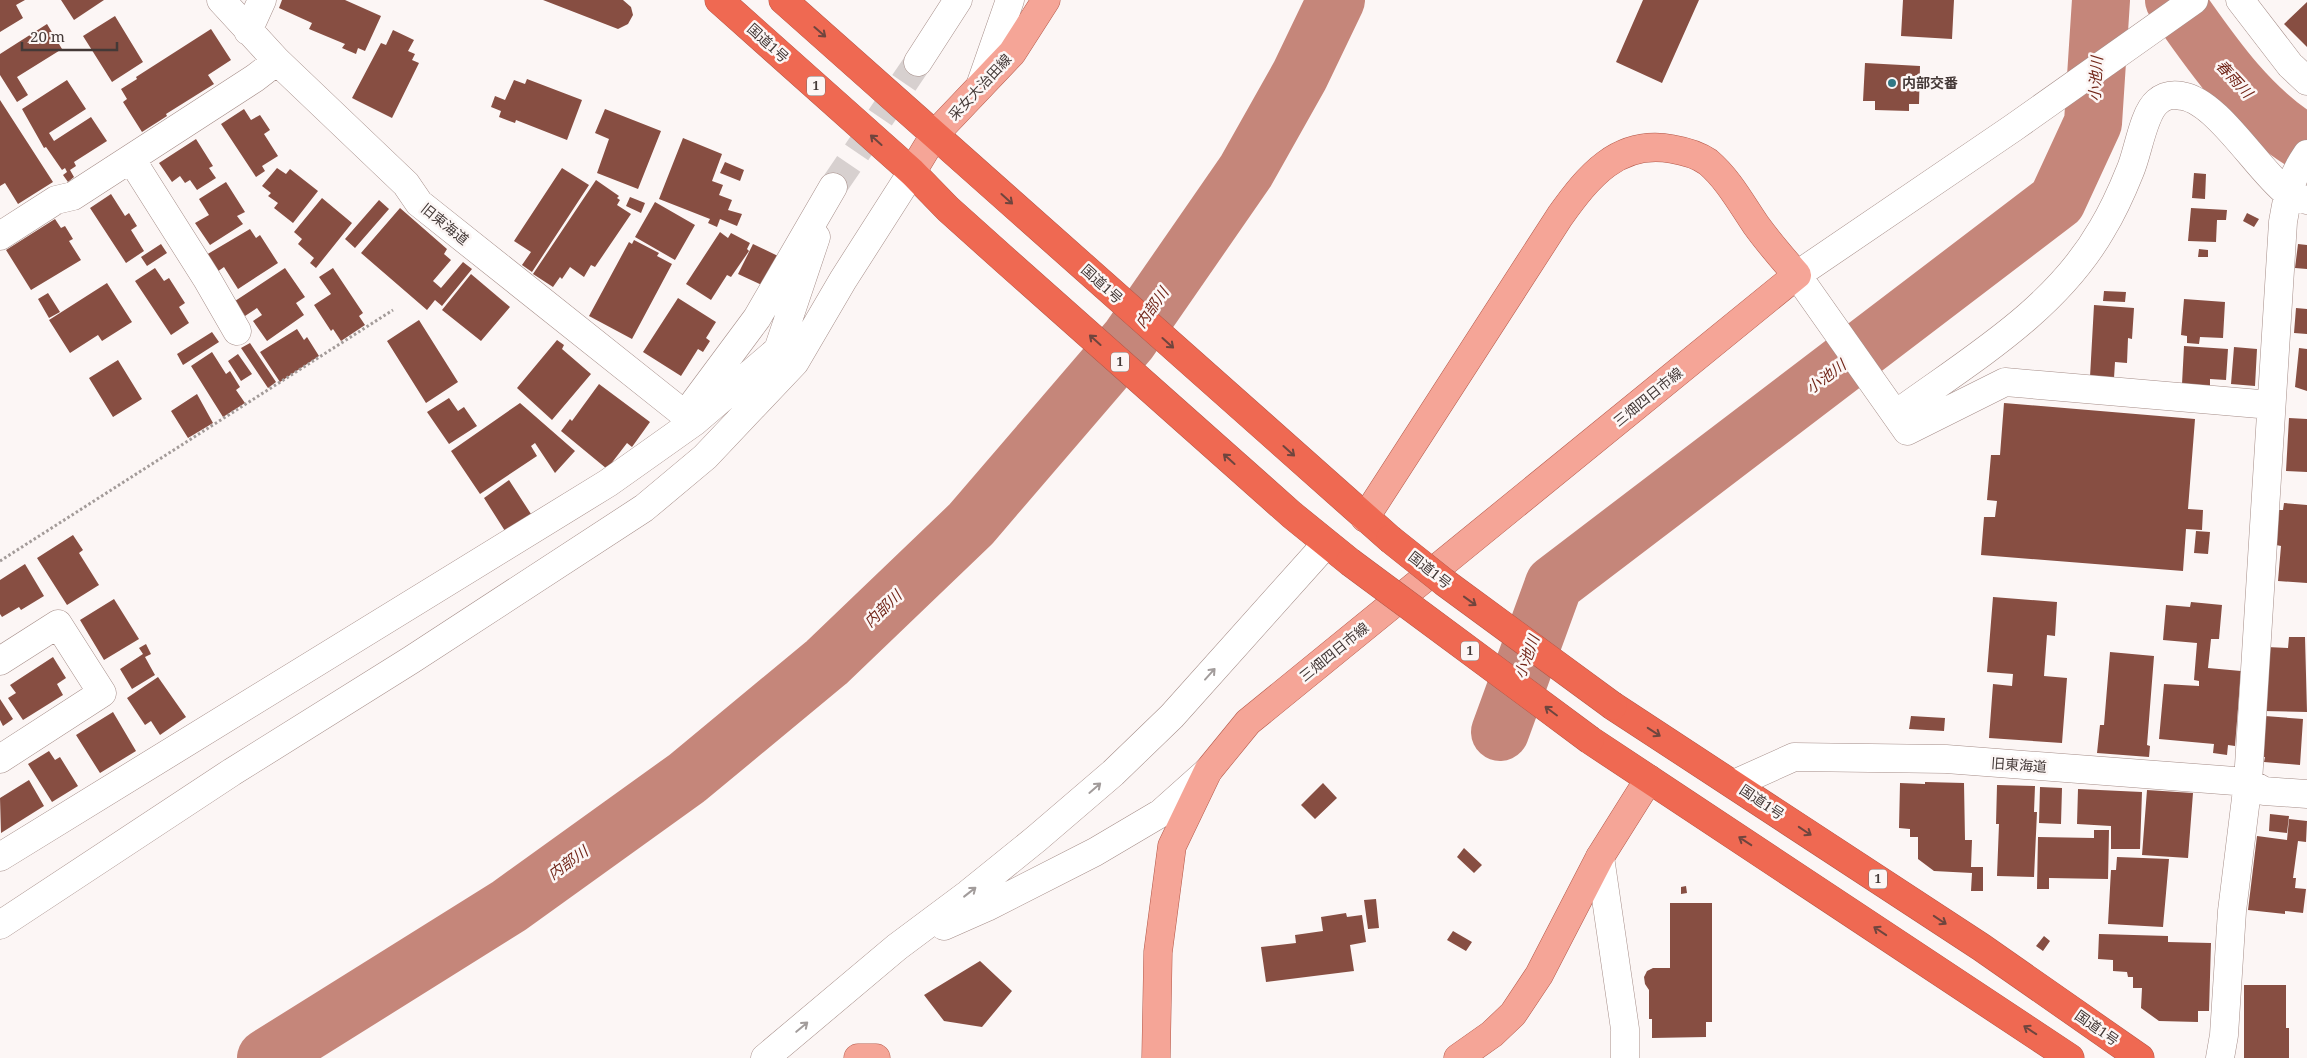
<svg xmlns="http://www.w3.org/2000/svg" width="2307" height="1058" font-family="'Noto Serif','Noto Sans JP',serif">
<rect width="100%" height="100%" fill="#fcf6f5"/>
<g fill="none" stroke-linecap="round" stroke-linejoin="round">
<!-- river -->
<path stroke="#c5867a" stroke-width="58" d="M2174,0C2211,53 2250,111 2307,144
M1500,732L1554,584L2057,201L2093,123L2101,0
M266,1058L509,906L687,778L827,662L971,524L1129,340L1246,171L1300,75L1336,0"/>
</g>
<!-- building -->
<path fill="#874e42" d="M0,0H25L16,5L23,18L0,32Z
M61,0H104L74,20Z
M282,0H345L381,16L365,51L358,48L356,54L342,48L345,44L309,29L312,23L279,8Z
M543,0H623L631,7L633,15L628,24L618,29Z
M1643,0H1699L1662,83L1616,62Z
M1903,0H1954L1952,39L1901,36Z
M2307,2V47L2284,24Z
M115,16L143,62L112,82L83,36Z
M47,24L62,49L17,77L28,95L17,102L0,75V54Z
M211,29L231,60L208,75L214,84L166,114L167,116L142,132L123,102L127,99L121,89L137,79L136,77Z
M393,30L414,40L408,51L415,54L412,60L419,63L392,118L352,98L381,43L386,45Z
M1865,63L1920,66L1919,104H1909V111L1875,110V101H1863Z
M527,79L582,100L567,140L516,120L515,123L499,117L501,111L491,107L495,96L505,100L514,80L525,84Z
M67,80L86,109L49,133L54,141L91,117L107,141L74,162L76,166L70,170L74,177L68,182L63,175L67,172L65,168L62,170L46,147L44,148L22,109Z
M0,100L53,182L18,204L5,183L0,186Z
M244,109L251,120L260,115L270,130L264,134L278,156L262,166L265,171L256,177L221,124Z
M605,109L661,131L638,189L597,173L609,139L595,133Z
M683,138L722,154L712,181L723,185L719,195L732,200L728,210L742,214L737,226L720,219L717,227L708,223L710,219L659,199Z
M196,139L213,166L209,168L216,178L197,190L190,180L185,183L180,176L172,182L159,163Z
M725,162L744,170L740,181L720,173Z
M277,168L286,174L290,169L318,191L293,223L274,208L278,203L268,196L271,193L262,186Z
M562,168L589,185L532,272L522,265L531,252L514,241Z
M2194,173L2206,174L2205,199L2192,198Z
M596,180L619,196L617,198L620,200L617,205L631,214L595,267L591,265L584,277L570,267L562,279L560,277L553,287L533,274Z
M226,182L245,212L237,216L243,224L210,245L195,223L209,215L199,199Z
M111,194L125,216L129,213L137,226L131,230L144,251L126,263L90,208Z
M630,197L645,203L641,213L626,206Z
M322,198L352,223L316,268L310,263L314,258L298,244L302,239L294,232Z
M379,200L389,209L355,248L345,239Z
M655,202L695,225L675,260L635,237Z
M400,208L447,249L444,254L451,260L433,281L441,288L463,262L472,269L442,306L435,300L427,310L361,253Z
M2191,208L2227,210L2226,220H2217L2216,242L2188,241Z
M2247,213L2259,219L2254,227L2243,221Z
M55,219L61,228L65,226L73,239L69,241L81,260L31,290L6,250Z
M250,229L256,238L260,235L278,263L238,289L224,267L217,272L206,255Z
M720,232L728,238L731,233L750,243L747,249L749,251L731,277L727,275L711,300L686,284Z
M634,240L659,253L657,256L672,264L632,339L589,316L629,242L632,244Z
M161,244L167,253L147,266L141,257Z
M753,244L778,256L764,286L738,274Z
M2298,244L2307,245V269L2295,268Z
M2199,249L2208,250V257H2198Z
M155,268L164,281L169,278L185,303L179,307L189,323L171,335L135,281Z
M285,268L305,297L296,303L304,315L267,341L253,321L262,315L257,308L245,316L235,301Z
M333,268L363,313L359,316L365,325L341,341L333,329L331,331L314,305L331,294L319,277Z
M471,274L510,307L481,341L442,310Z
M107,283L132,322L102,341L98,335L70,353L49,320Z
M2104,291L2126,292L2125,302L2103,301Z
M48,293L60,312L49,318L38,299Z
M678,298L716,322L706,338L710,341L703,352L698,349L681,376L643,352Z
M2184,299L2225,302L2223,338L2200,337L2199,344L2187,343V336L2181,335Z
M2094,305L2134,308L2132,339L2128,338L2127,363L2115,362L2114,378L2090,377Z
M2296,308L2307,309V334L2294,333Z
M419,320L458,382L426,403L387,341Z
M297,329L304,340L307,337L319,356L280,382L260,352Z
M212,332L219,342L183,365L177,354Z
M557,340L564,345L562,349L591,374L552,420L517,388Z
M250,343L276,382L268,388L241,348Z
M2184,346L2228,349L2226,380L2210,379V386L2182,384Z
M2234,347L2257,349L2255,386L2231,384Z
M2299,348L2307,349V391L2295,387Z
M212,352L226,374L230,371L240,387L236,390L245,403L223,417L191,366Z
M238,354L252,374L241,381L228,361Z
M118,360L142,399L113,417L89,378Z
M599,384L650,422L632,447L627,443L607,469L561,431L570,419L572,421Z
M197,394L213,423L188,438L171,411Z
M449,398L458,411L464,407L477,426L449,444L427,412Z
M520,403L575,451L555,473L535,443L531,446L537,456L480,494L451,451Z
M2004,403L2195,419L2188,509L2203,510L2202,530L2186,529L2183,571L1981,555L1984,517H1995L1997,501L1987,500L1991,455H2000Z
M2289,418L2307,419V472L2286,471Z
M509,480L531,514L505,531L484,498Z
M2284,503L2307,505V583L2278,581L2281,546L2276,545L2279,510H2283Z
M2196,531L2210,532L2208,554L2194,553Z
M73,535L83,550L79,553L99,585L67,605L37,558Z
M25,564L44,596L21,610L19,607L2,617L0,614V580Z
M1993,597L2057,602L2055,636L2047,635L2044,676L2067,678L2062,743L1989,738L1993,684L2012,686L2013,674L1987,672Z
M114,599L139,639L104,660L80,620Z
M2191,602L2222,605L2219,639H2211L2208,668L2241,671L2235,746L2228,745L2227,755L2213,753L2214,744L2159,739L2164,684L2199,686V681L2194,680L2197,643L2163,640L2166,605L2190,607Z
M2289,637H2305L2307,712L2264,711L2267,647L2288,648Z
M146,644L151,654L145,657L155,675L132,689L120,669L143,654L139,648Z
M2110,652L2154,656L2147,745L2150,746L2149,757L2097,753L2100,725H2104Z
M53,657L66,678L57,684L63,695L23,720L8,698L16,693L10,685Z
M158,677L186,717L160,735L151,721L145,725L127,698Z
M0,699L13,719L3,726L0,720Z
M113,712L136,751L100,773L76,735Z
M1911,716L1945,718L1944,731L1909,729Z
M2265,716L2303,719L2300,765L2264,762L2265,757H2262Z
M49,751L55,760L60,757L78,786L52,802L28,764Z
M29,780L44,806L1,833L0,798Z
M1925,782L1964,783L1965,840H1972L1971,867H1983V891H1971L1972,873L1934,871L1918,859V837H1910V829L1899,828L1900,783L1925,784Z
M1323,783L1337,798L1315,819L1301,805Z
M1997,785L2035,786L2034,812H2037L2034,877L1997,876L1999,824H1996Z
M2040,787L2062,788L2061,824L2039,823Z
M2078,789L2142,792L2140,849H2111V826L2077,824Z
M2147,790L2193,793L2188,858L2142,855Z
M2270,814L2289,816L2287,833L2269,831Z
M2289,819L2307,821L2306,842L2298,841L2293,878H2296L2295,888L2306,889L2303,913L2285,911V914L2248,910L2257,836L2287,840Z
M2094,830H2109L2108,879L2049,878V889H2037L2038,837L2094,838Z
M1464,848L1482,865L1474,873L1457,857Z
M2117,857L2169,859L2163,927L2108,924L2111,870H2116Z
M1686,886L1687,893L1681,894V887Z
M1376,899L1379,928L1368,929L1364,900Z
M1670,903H1712V1022H1706V1037L1652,1038V1019H1649V990L1645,984L1644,977L1647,971L1653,968H1670Z
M1346,913L1347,917L1362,915L1366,942L1350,945L1354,971L1266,982L1261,947L1296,943L1295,935L1323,931L1321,917Z
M1453,931L1472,942L1466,951L1447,940Z
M2099,934L2168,936V942L2211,943L2209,1011H2198V1022L2159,1021L2141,1008L2142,988H2133V977H2128L2127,972L2113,971V960L2098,959Z
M2044,936L2050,941L2043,951L2036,946Z
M980,961L1012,991L982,1027L944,1021L924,995Z
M2244,985H2286V1028H2289V1058H2244Z"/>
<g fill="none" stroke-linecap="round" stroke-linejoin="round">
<!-- minor-tunnel -->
<path stroke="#d7d0cf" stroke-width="28" stroke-dasharray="28 14" stroke-linecap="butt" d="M833,187L918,62"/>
<defs>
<path id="minor" d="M221,0L277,61L406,184L419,203L694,422
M2194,0L2013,128L1797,275L1907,431L2005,382L2271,405
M2240,0L2290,65L2307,81
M248,31L262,0
M918,62L958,0
M980,86L1010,0
M131,159L207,279L237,331
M0,236L56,200L73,196L255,78L277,61
M778,350L816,237
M1896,414C1970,360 2055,311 2102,229C2113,211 2122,191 2130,171C2138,153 2143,114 2157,102C2165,95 2172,94 2182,96C2217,101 2257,169 2286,192C2292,196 2300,198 2307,200
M685,415L757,318L833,187
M0,661L58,624L102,693L0,759
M1734,784L1794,757L1946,759L2248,782L2264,791L2307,794
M0,857L608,483L694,422L778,350L795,362
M1600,857L1625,1029V1058
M0,925L232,772L411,660L644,508L705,457L795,362L843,280L912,172
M944,926L987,907L1095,852L1161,813L1208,771
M765,1058L897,947L968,894L1036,839L1113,773L1172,716L1326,544
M2220,1058L2224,1035L2232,911L2248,782L2283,222C2288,193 2290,179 2307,154"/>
<path id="major" d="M912,172L935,134L1012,53L1046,0
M858,1058H876
M1156,1058L1158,952L1172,846L1208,771L1248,722L1797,275C1783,259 1769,243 1756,225C1741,203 1728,179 1708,162C1698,155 1684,151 1672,149C1618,139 1588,177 1560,216L1365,518
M1458,1058L1492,1034L1513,1014L1539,975L1600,857L1649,779"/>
<path id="highway" d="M719,0L912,172L948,209L1006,261L1292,515L1350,562
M783,0L1390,539
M1613,706L1981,947L2140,1058
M1590,740L2070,1058"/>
</defs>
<!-- minor casing -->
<use href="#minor" stroke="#a58d88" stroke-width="29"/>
<!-- major casing -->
<use href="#major" stroke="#b35849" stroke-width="29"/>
<!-- highway casing -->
<use href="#highway" stroke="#b35849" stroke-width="29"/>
<!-- path -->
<path stroke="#a39b99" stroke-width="3" stroke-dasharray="2.5 2.5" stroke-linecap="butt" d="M0,561L393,310"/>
<!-- minor -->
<use href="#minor" stroke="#fff" stroke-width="28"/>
<!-- major -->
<use href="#major" stroke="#f5a597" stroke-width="28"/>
<!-- highway -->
<use href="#highway" stroke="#ef6952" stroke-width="28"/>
<defs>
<path id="highway-bridge" d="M1390,539L1444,582L1613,706
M1350,562L1590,740"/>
</defs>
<!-- highway-bridge casing -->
<use href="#highway-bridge" stroke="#b35849" stroke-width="29" stroke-linecap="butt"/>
<!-- highway-bridge -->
<use href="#highway-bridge" stroke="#ef6952" stroke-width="28"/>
</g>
<!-- one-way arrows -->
<defs><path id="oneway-shaft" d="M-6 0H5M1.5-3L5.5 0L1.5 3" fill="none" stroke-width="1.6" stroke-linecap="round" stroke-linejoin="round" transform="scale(1.25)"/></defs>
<g stroke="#6f453e">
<use href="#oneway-shaft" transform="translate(820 32) rotate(41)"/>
<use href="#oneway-shaft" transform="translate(876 140) rotate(-138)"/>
<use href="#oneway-shaft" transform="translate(1007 199) rotate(42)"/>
<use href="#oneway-shaft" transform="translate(1095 340) rotate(-138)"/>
<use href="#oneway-shaft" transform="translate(1168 343) rotate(42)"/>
<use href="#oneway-shaft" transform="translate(1289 451) rotate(42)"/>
<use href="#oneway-shaft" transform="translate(1229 459) rotate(-138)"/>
<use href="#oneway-shaft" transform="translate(1470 601) rotate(36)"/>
<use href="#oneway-shaft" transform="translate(1551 711) rotate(-143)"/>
<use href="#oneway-shaft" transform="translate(1654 732) rotate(33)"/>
<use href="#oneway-shaft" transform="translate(1805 831) rotate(34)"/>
<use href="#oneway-shaft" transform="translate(1745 841) rotate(-147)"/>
<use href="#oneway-shaft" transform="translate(1940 920) rotate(34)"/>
<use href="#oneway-shaft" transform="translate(1880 931) rotate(-146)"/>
<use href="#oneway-shaft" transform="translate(2030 1030) rotate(-146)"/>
</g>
<g stroke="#a29c9b">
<use href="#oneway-shaft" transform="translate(1210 674) rotate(-48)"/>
<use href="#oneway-shaft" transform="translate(1095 788) rotate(-41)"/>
<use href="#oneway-shaft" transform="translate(970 892) rotate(-38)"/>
<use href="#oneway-shaft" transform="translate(802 1027) rotate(-40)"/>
</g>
<!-- markers -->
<circle fill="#327885" stroke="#fcf6f5" stroke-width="2" cx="1892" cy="83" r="5"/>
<g text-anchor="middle" stroke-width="5" stroke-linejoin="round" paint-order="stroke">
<!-- shield labels -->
<g fill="#fcf6f5" stroke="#7b7270" stroke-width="1">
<rect x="807" y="76.5" width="18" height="19" rx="4"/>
<rect x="1111" y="352.5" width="18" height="19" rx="4"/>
<rect x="1461" y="641.5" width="18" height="19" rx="4"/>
<rect x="1869" y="869.5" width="18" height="19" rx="4"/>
</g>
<g font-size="12" font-weight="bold" fill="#443937">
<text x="816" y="90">1</text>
<text x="1120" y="366">1</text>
<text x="1470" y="655">1</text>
<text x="1878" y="883">1</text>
</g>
<!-- street labels -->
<g font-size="14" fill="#443937" stroke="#fcf6f5">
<text transform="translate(768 43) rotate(42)" y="5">国道1号</text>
<text transform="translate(980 87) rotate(-47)" y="5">采女大治田線</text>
<text transform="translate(445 224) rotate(39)" y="5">旧東海道</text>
<text transform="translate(1102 284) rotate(42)" y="5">国道1号</text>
<text transform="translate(1648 397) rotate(-39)" y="5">三畑四日市線</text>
<text transform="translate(1430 570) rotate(38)" y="5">国道1号</text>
<text transform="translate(1334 652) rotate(-39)" y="5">三畑四日市線</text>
<text transform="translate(2019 765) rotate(4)" y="5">旧東海道</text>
<text transform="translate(1762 802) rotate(34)" y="5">国道1号</text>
<text transform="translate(2097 1028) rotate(35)" y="5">国道1号</text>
</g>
<!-- poi labels -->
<g font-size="14" font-weight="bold" fill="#443937" stroke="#fcf6f5" text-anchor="start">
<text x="1902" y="88">内部交番</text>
</g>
<!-- water labels -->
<g font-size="15" font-style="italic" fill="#722619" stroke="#fcf6f5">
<text transform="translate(2096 79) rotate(-87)" y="5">小池川</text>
<text transform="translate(2234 79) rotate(47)" y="5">春雨川</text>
<text transform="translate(1152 308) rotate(-55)" y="5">内部川</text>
<text transform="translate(1826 377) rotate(-37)" y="5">小池川</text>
<text transform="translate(883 609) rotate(-44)" y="5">内部川</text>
<text transform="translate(1527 657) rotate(-70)" y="5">小池川</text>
<text transform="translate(568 863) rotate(-36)" y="5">内部川</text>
</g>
</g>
<!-- scale -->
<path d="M22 42v8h95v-8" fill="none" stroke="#443937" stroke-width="2.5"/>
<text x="30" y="42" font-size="15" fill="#443937" stroke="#fcf6f5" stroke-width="4" paint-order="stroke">20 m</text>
</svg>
